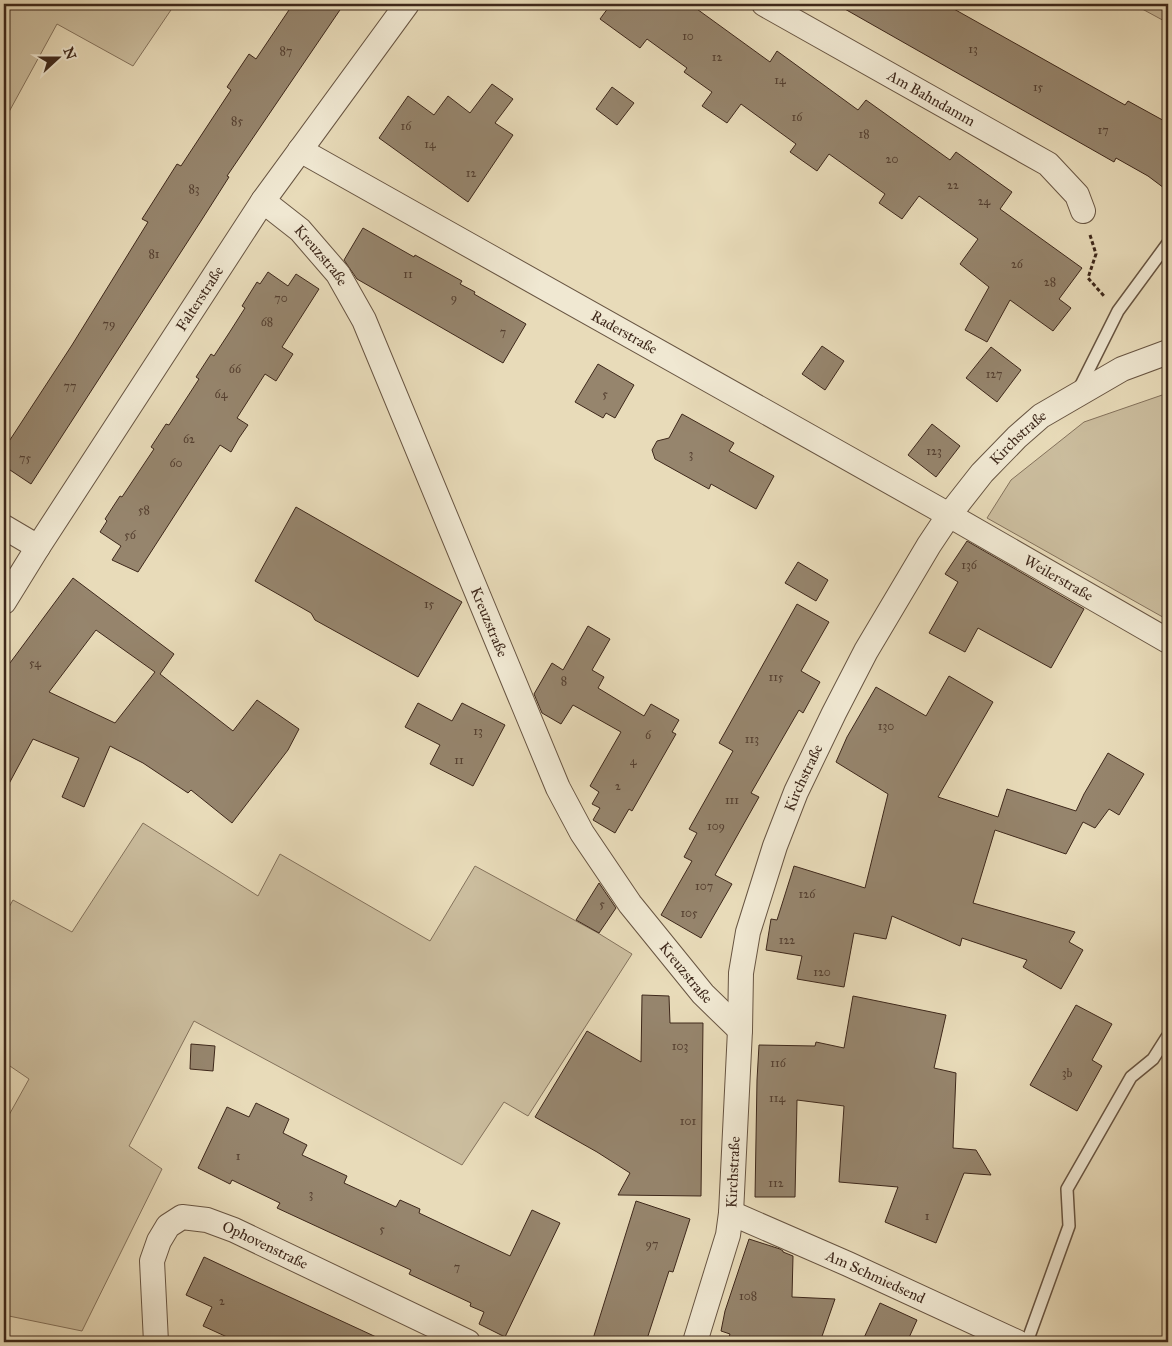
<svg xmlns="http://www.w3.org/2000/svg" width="1172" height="1346" font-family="'IM FELL Great Primer',serif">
<rect width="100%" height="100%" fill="#e8dbb9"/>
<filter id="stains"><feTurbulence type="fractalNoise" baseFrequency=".004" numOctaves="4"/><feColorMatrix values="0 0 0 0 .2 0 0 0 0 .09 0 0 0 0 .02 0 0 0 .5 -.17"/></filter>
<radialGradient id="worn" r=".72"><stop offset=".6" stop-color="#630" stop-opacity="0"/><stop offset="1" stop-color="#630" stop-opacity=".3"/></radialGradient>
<!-- green -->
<path fill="#cbbd9e" stroke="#84725c" d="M4,4H175L133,66L57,24L4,121Z
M1133,4H1168V23Z
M1168,393V620L987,518L1011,480L1084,422Z
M143,823L258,896L280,854L430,941L475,866L598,933L632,954L528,1116L504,1102L462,1165L194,1021L129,1146L162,1169L82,1331L4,1315V1124L29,1079L4,1062V916L13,900L72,932Z"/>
<!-- building -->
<path fill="#96856d" stroke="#3e281b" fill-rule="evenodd" d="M293,4H344L227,176L229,177L201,221L31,484L4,466V449L72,345L148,222L142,219L151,205L177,164L181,166L231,90L227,87L249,54L256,59Z
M611,4H690L770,62L777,51L858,110L866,100L950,160L956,152L1012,192L1000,209L1082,268L1059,299L1071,308L1053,331L1010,300L987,342L965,330L989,287L960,264L978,239L919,196L902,219L879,203L885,194L829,154L817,171L790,152L796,144L741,104L727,123L702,106L712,92L684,72L687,68L647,39L640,48L600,19Z
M836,4H945L1125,105L1128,101L1168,123V191L1148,176L1116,158L1114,162Z
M492,84L513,99L495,123L513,135L468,202L379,138L408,96L434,115L448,96L470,113Z
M612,87L634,103L617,125L596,109Z
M363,228L414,257L415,255L462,281L460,284L475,292L474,294L526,324L503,363L357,279L344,260Z
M268,272L288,286L296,274L319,289L282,347L293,354L276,381L265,374L237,418L248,425L239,438L231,452L220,445L138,572L112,560L121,546L100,532L107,521L105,519L120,496L122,497L154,449L151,447L166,424L169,425L199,379L196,377L211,354L214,356L231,330L245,308L242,306L257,282L260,284Z
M822,346L844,361L825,390L802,374Z
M991,347L1021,370L997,402L966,378Z
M598,364L634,385L615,418L606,413L603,418L575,402Z
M682,414L734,443L729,451L774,476L756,509L711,484L709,489L655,459L652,450L657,441L669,438Z
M932,424L960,446L936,477L908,455Z
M296,507L462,602L418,677L315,620L311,613L255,581Z
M967,541L1084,609L1051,668L978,628L965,652L929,633L958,582L945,574Z
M798,562L828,580L816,601L785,583Z
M73,578L174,654L160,674L233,731L257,700L299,729L288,750L232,823L191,790L188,793L143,763L110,746L84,807L62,797L79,758L33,739L4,793V671ZM96,630L155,672L115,723L49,692Z
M797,604L829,622L801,671L820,682L803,713L799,710L751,793L759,797L715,875L732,884L701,938L661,915L692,861L684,857L697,833L689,829L733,751L719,743Z
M588,626L610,639L592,670L604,677L598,688L644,716L651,704L679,720L672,732L676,734L632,811L629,809L615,833L593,820L600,808L592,804L599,792L590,786L621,732L573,705L561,724L542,713L534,694L552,663L563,670Z
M949,676L993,702L938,797L998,817L1007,789L1076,811L1084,794L1108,753L1144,774L1119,815L1109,809L1095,828L1083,822L1066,854L995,830L973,903L1075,932L1069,942L1083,950L1061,989L1023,967L1027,960L962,938L960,946L892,916L886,939L854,933L844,987L797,979L802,956L766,950L771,919L777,920L794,866L865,888L888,794L836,762L847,737L876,687L926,716Z
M418,703L452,721L462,703L505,725L473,786L430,764L440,745L405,727Z
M599,883L616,908L599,933L576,920Z
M642,995L669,996L670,1023H703L701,1196L618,1195L630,1173L597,1152L535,1117L587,1031L641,1062Z
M853,996L946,1015L934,1068L956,1073L953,1148L976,1150L991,1175L964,1173L936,1243L885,1222L898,1187L839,1182L844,1106L797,1100L795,1197H755L757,1080L759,1045L815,1046L816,1042L844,1048Z
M1076,1005L1112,1024L1092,1060L1102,1066L1077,1111L1030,1085Z
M191,1044L215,1046L213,1071L190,1069Z
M256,1103L289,1119L283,1133L307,1145L302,1155L347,1176L344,1183L396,1207L400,1200L420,1209L419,1213L510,1256L532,1210L560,1223L505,1337L479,1324L484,1312L470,1306L471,1303L409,1274L411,1270L277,1208L280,1203L232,1180L230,1184L198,1168L227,1107L249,1117Z
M636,1201L690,1219L673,1272L669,1271L646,1342H592Z
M749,1239L780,1249L783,1251V1252L793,1256L792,1297L835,1299L820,1342H727L730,1334L721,1331L725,1311Z
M204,1257L255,1281L387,1342H238L203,1326L212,1307L186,1295Z
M880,1303L917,1320L907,1342H862Z"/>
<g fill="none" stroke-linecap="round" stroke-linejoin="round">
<defs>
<path id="lane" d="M1079,389L1118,311L1168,243
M1027,1342L1069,1226L1067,1189L1131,1077L1153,1059L1167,1037H1168"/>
<g id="street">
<path id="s1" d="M764,4L1048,164L1077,195L1083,211"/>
<path id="s2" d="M300,150L949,515L1168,641"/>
<path id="s3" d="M263,201L300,230L338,274L364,320L558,788L582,833L630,904L703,994L740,1030"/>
<path d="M4,527L38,547"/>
<path id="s4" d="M4,602L38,547L263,201L407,4"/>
<path id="s5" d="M731,1213L848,1264L1017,1342"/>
<path id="s6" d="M156,1342L152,1261L159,1241L168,1226L182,1217L207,1220L234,1230L468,1342"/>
<path id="s7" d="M695,1342L728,1235L731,1213L740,1030L741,973L748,932L775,846L796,792L834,713L866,651L929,545L949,515L982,473L1017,437L1041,416L1122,369L1168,352"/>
</g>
</defs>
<!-- lane casing -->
<use href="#lane" stroke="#685542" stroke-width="14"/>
<!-- street casing -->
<use href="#street" stroke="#685542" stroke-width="26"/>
<!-- path -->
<path stroke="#3e281b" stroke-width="3" stroke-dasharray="4 2.5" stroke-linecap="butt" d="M1090,235L1096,254L1088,278L1104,296"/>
<!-- lane -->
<use href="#lane" stroke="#f0e8d2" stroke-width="11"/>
<!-- street -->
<use href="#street" stroke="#f0e8d2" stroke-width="24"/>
</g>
<g text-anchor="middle" stroke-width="4" stroke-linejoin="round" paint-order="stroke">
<!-- number labels -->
<g font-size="12" fill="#543f30">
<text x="688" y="40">10</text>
<text x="973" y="53">13</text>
<text x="286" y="55">87</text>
<text x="717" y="61">12</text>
<text x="780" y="84">14</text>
<text x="1038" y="91">15</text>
<text x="797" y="121">16</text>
<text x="237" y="125">85</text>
<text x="406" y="130">16</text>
<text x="1103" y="134">17</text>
<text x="864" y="138">18</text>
<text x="430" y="148">14</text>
<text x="892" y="163">20</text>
<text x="471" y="177">12</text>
<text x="953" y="189">22</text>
<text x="194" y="193">83</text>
<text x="984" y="205">24</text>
<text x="154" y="258">81</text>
<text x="1017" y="268">26</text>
<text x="408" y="278">11</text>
<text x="1050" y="286">28</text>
<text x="281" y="302">70</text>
<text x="454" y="302">9</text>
<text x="267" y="326">68</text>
<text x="109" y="328">79</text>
<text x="503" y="336">7</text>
<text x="235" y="373">66</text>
<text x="994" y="378">127</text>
<text x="70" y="390">77</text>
<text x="221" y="398">64</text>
<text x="605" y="398">5</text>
<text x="189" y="443">62</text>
<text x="934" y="455">123</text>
<text x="691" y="458">3</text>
<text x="25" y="462">75</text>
<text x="176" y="467">60</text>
<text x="144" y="514">58</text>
<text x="130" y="539">56</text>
<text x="969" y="569">136</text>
<text x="429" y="608">15</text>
<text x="35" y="667">54</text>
<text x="776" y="681">115</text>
<text x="564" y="685">8</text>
<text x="886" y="730">130</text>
<text x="478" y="735">13</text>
<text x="648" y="739">6</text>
<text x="752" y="743">113</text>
<text x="459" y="764">11</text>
<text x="633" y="765">4</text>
<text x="618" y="790">2</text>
<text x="732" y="804">111</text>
<text x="716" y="830">109</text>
<text x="704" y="890">107</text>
<text x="807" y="898">126</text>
<text x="602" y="908">5</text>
<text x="689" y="917">105</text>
<text x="787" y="944">122</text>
<text x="822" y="976">120</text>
<text x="680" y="1050">103</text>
<text x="778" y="1067">116</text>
<text x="1067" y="1077">3b</text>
<text x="777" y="1102">114</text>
<text x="688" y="1125">101</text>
<text x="238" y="1160">1</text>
<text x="776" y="1187">112</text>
<text x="311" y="1198">3</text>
<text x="927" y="1220">1</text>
<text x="382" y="1233">5</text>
<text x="652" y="1248">97</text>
<text x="457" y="1271">7</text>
<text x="748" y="1300">108</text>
<text x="222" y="1305">2</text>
</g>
<!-- street labels -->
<g font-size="15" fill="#3e281b" stroke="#f0e8d2">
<text dy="5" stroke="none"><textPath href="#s1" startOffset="192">Am Bahndamm</textPath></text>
<text dy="5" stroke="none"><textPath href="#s3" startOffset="80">Kreuzstraße</textPath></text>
<text dy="5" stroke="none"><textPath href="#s4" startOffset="361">Falterstraße</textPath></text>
<text dy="5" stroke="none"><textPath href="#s2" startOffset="372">Raderstraße</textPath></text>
<text dy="5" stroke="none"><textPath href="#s7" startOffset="985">Kirchstraße</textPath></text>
<text dy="5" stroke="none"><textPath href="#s2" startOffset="871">Weilerstraße</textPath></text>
<text dy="5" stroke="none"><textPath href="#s3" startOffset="485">Kreuzstraße</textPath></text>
<text dy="5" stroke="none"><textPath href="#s7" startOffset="580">Kirchstraße</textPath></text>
<text dy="5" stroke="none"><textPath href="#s3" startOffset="890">Kreuzstraße</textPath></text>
<text dy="5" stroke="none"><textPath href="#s7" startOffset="175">Kirchstraße</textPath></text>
<text dy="5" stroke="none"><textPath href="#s6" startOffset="225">Ophovenstraße</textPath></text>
<text dy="5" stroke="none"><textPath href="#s5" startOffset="158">Am Schmiedsend</textPath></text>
</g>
</g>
<!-- margin -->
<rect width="1172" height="1346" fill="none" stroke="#e8dbb9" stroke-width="20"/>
<rect x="5" y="5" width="1162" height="1336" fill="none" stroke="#3e281b" stroke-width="2.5"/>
<rect x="10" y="10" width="1152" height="1326" fill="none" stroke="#3e281b"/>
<!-- north arrow -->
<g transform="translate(58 58) rotate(69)" stroke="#f0e8d2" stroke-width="4" paint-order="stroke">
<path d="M0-4L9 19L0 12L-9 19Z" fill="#3e281b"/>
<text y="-8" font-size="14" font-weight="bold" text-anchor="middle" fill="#3e281b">N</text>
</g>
<rect width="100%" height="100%" filter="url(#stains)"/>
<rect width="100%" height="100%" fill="url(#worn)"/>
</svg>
